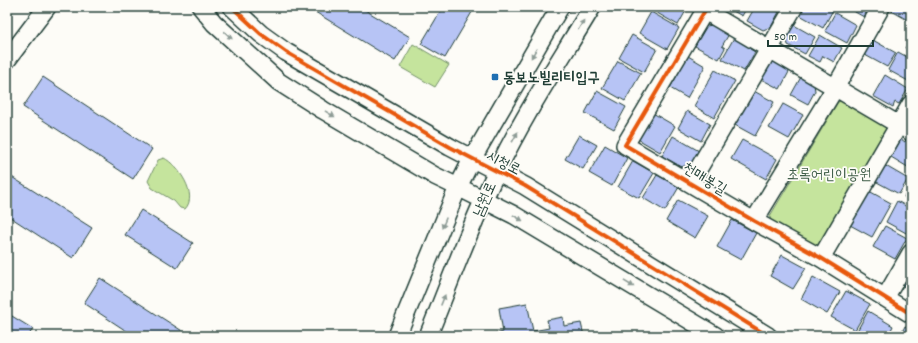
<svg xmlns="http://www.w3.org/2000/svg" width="918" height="343" font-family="Dekko,'Poor Story',sans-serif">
<rect width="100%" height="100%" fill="#fdfcf7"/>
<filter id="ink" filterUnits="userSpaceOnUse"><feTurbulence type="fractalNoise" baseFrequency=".025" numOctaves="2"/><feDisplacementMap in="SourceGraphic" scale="8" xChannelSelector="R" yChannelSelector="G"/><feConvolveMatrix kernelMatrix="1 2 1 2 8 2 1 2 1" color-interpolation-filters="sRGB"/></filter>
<g filter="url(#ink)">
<!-- green -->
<path fill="#c5e49d" stroke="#729068" d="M413,44L449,65L435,87L400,67Z
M844,100L887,125L888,132L820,246L813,248L771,223L770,216L838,102Z
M164,158C178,165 199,195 185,209L180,208L174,201L152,188L148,181L158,160Z"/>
<!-- building -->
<path fill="#b7c4f5" stroke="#1f3d34" d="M307,7H360L410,37L395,61Z
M443,7H475L445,58L421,44Z
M654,7H688L678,25L652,10Z
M726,7H747L742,16Z
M755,7H770L779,12L771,27L763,30L747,21Z
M802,7H827L833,10L823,28L798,14Z
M846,7H869L864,17Z
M892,7H911V22L890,10Z
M651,12L679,28L667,49L639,33Z
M835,13L856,25L847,43L825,31Z
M792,24L815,37L805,54L788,45L786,36Z
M713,25L729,34L722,46L725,48L719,59L695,46L706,26Z
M632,35L657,49L644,72L619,58Z
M820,35L842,48L834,62L823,56L820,62L808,56Z
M735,36L752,46L750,49L755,52L744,71L722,59Z
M911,38V51L905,48Z
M871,39L896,53L887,67L863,54Z
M898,52L911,59V79L910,82L888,70Z
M688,56L705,66L687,98L670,88Z
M618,61L641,73L625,101L602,88Z
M776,62L790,70L780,89L761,79L770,63Z
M715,70L735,81L714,118L694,106Z
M885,75L908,89L899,104L895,102L893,107L873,96Z
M43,77L152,149L133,179L23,107Z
M801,77L814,84L815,91L808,104L791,95Z
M752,90L774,102L755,136L733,124Z
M597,91L626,107L614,129L585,113Z
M783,104L803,115L789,139L769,128Z
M687,111L710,124L701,141L678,128Z
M651,112L675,126L660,152L636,138Z
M579,135L597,145L583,169L565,159Z
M908,135L911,137V169L891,157L901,139L905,142Z
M673,136L699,151L693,162L682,167L662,156Z
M742,140L777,159L766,179L731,159Z
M605,145L627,158L612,186L589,173Z
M633,161L654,173L639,198L618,187Z
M884,165L908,179L899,194L875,181Z
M7,174L92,228L73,258L7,215Z
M657,175L679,187L665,211L643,198Z
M911,185V201L904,197Z
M869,191L891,203L872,237L850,225Z
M678,200L708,216L695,238L666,221Z
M897,201L911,209V228L908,234L886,222Z
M141,210L193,243L177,268L125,235Z
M732,220L756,233L741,260L717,247Z
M885,226L907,238L895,259L873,247Z
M782,255L806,268L793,289L770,276Z
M911,268V290L901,285Z
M813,277L840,292L827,314L801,299Z
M100,278L190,336H134L84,303Z
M846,291L870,304L855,330L831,317Z
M527,303L533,331L549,328L547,320L563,317L564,326L581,323L584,336H495V334L503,332L499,308Z
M868,311L893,326L888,336H866L857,331Z
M7,313L33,329L28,336H7Z
M905,326L911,329V336H900Z"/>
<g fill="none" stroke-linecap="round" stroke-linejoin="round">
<defs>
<path id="minor" d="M201,7L214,23L279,82L323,110L435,176L458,187L514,215L716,336
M232,7L261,34L286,52L450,147L525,186L768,336
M707,7L625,145L754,221L821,258L911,314
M705,11L911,132
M7,60L47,7
M690,183L794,7
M754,221L835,88L881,7
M821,258L911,104
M885,298L911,253
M397,336L458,187L472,159L560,7
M428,336C450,282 470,226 496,173C523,116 559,62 592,7"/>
</defs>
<!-- minor casing -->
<use href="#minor" stroke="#1f3d34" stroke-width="20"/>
<!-- minor -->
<use href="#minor" stroke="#fdfcf7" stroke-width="17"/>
<defs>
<path id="cycleway" d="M232,7L261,34L286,52L450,147L525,186L768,336
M707,7L625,145L754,221L821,258L911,314"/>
</defs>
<!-- cycleway casing -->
<use href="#cycleway" stroke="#fdfcf7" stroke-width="6"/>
<!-- cycleway -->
<use href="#cycleway" stroke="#e8590c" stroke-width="4"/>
</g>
<!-- one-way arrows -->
<defs><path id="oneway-solid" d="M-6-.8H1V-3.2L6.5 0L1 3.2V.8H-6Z"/></defs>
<g fill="#8e9c96">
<use href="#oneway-solid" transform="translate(581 25) rotate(-59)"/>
<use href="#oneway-solid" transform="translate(228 35) rotate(43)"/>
<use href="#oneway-solid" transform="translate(534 53) rotate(120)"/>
<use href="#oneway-solid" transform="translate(330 114) rotate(31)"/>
<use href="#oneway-solid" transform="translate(515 137) rotate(-61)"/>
<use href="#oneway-solid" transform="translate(518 218) rotate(30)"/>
<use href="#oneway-solid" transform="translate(444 223) rotate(112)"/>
<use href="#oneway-solid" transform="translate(629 284) rotate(31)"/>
<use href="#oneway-solid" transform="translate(443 300) rotate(-68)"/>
</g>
</g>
<!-- markers -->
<rect fill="#1f6fb2" stroke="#fdfcf7" stroke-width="1.5" x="491" y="73" width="8" height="8" rx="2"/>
<g text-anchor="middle" stroke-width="3.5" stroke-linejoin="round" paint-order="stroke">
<!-- poi labels -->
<g font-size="15" font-weight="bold" fill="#1f3d34" stroke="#fdfcf7" text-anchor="start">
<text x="503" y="82">동보노빌리티입구</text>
</g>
<!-- street labels -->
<g font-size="15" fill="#1f3d34" stroke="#fdfcf7">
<text transform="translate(504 162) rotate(27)" y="5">시청로</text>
<text transform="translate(705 178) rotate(31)" y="5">천매봉길</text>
<text transform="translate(484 199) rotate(-66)" y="5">남원로</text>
</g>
<!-- park labels -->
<g font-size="15" fill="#405e49" stroke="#fdfcf7">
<text x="829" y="179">초록어린이공원</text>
</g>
</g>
<!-- margin -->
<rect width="918" height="343" fill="none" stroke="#fdfcf7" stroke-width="24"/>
<rect x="12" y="12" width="894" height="319" fill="none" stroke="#1f3d34" stroke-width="1.5" filter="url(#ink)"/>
<!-- scale -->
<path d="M768 40v6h105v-6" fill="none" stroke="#1f3d34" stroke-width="2"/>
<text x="774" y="40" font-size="12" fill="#1f3d34" stroke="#fdfcf7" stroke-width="3" paint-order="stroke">50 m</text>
</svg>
